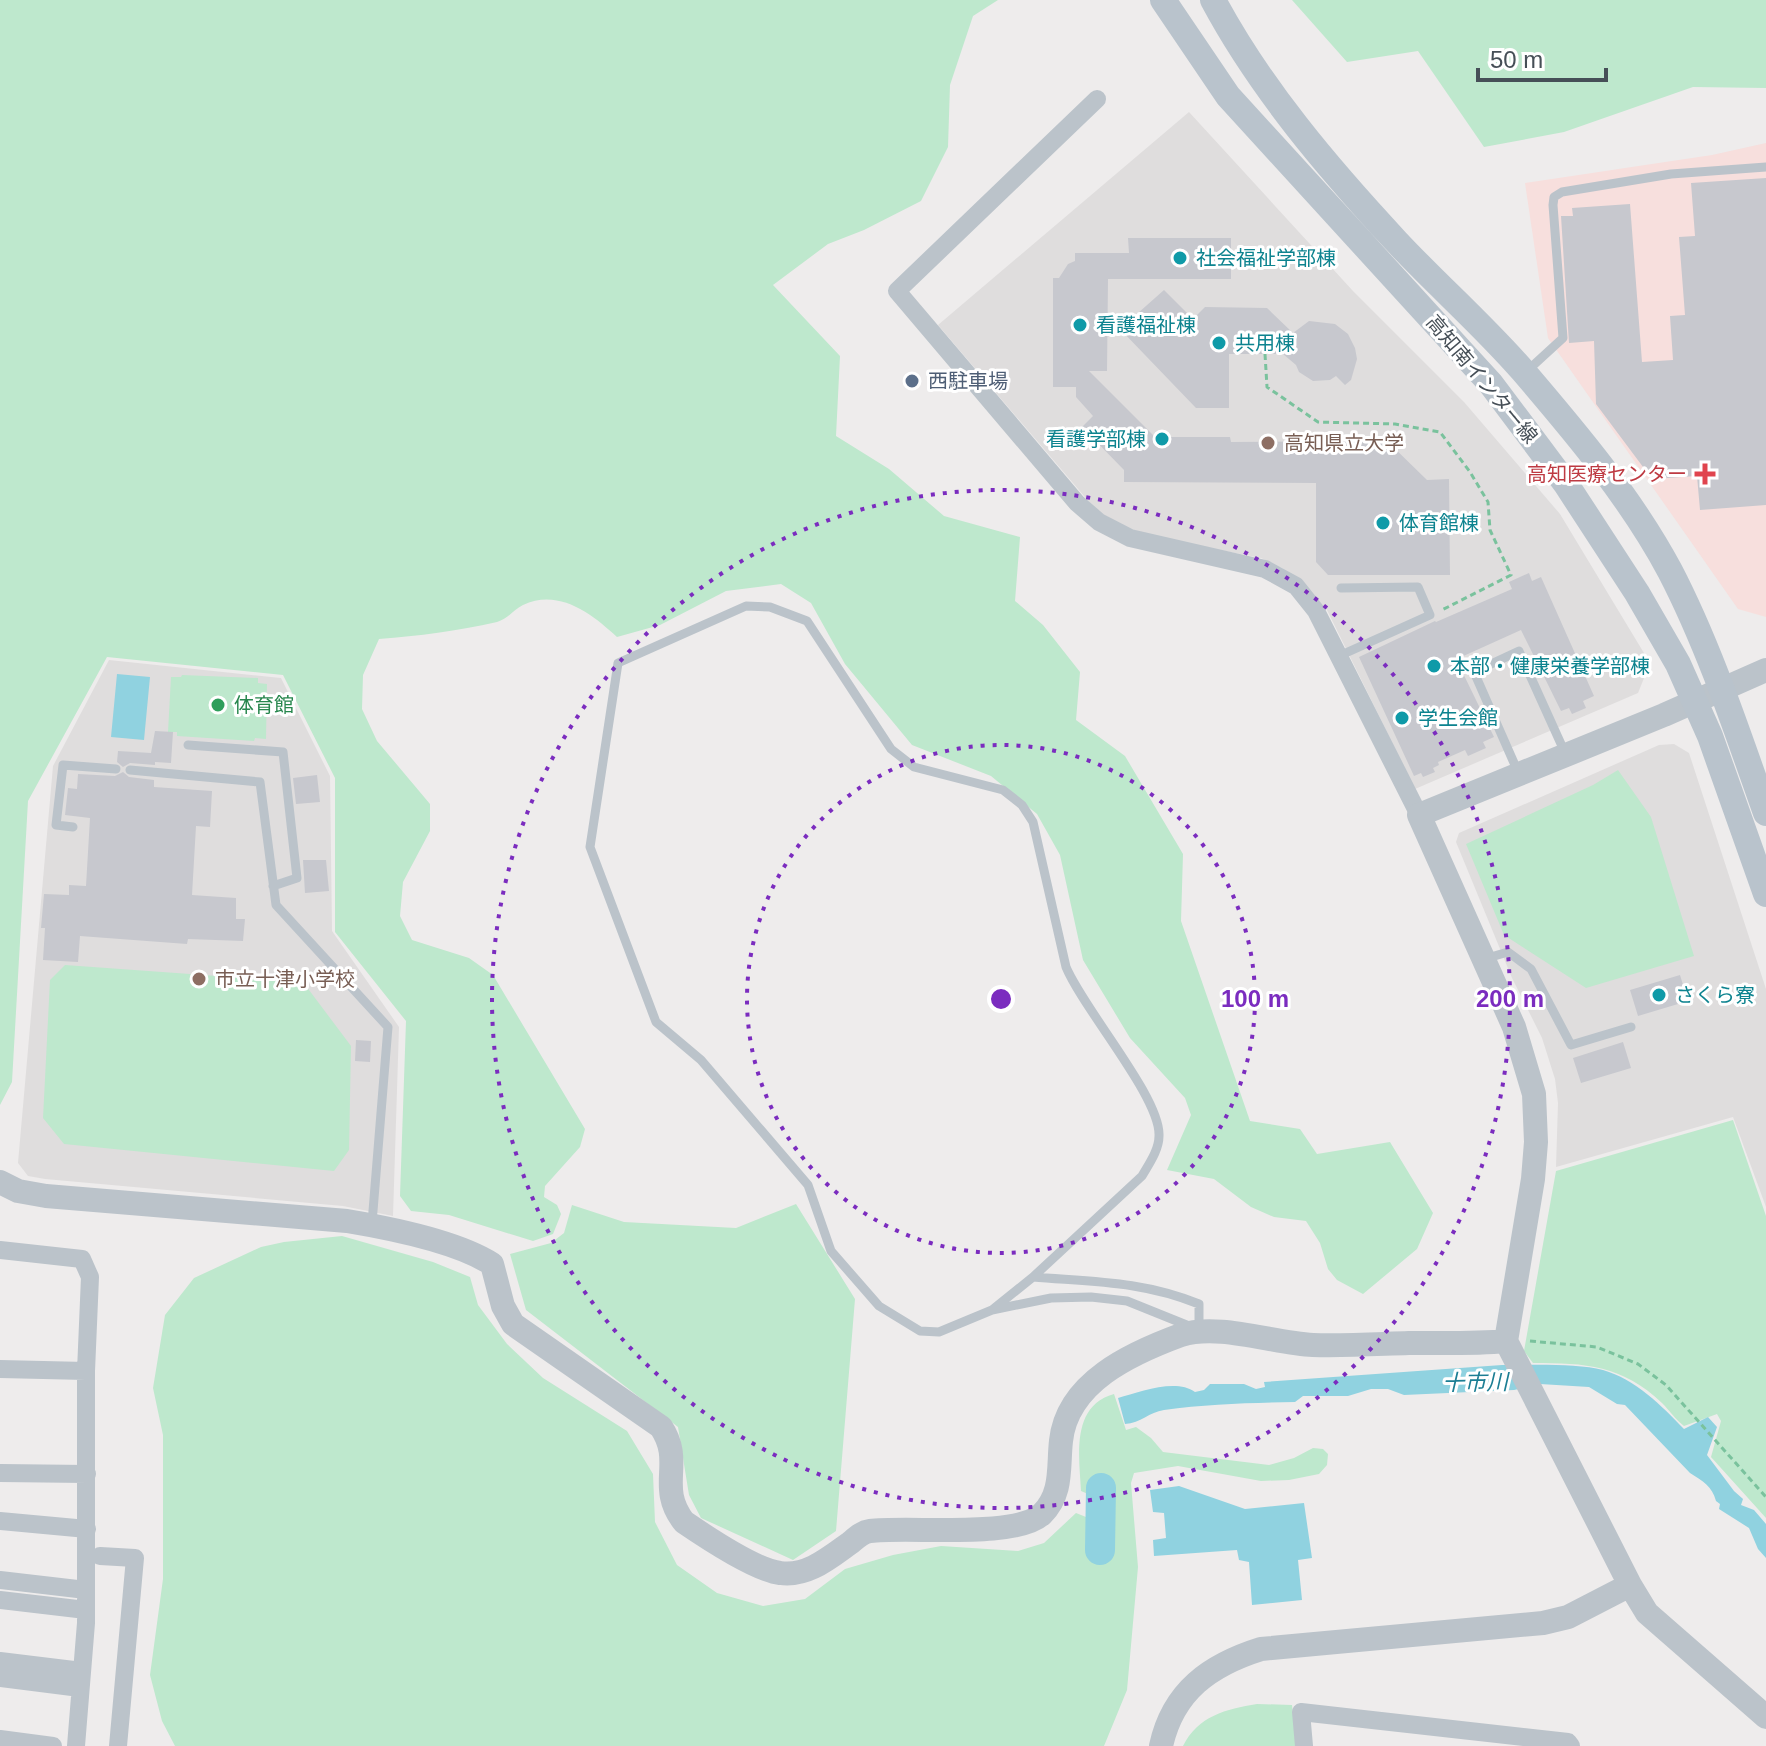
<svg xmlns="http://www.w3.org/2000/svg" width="1766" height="1746" font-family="Arial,'Noto Sans JP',sans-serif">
<rect width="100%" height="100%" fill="#eeecec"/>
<!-- education -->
<path fill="#dfdddd" d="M1189,112L1353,291L1464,402L1560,514L1650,663L1638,693L1415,789L1327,610L1303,584L1282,568L1261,558L1178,542L1129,529L1096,510L938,325Z
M109,660L281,678L330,776L332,931L399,1027L393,1216L343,1206L45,1179L28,1176L18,1163L53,766Z
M1674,744L1689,753L1766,989V1207L1733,1117L1556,1167L1558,1103L1555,1079L1542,1038L1512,978L1456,842L1459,833L1659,745Z"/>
<!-- medical -->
<path fill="#f7dfdd" d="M1766,143V617L1738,609L1548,338L1525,183L1712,155Z"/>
<!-- green -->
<path fill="#bee8cd" d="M0,0H998L973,16L950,85L948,147L921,201L864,230L828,244L773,285L840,356L836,436L889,469L944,516L1020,537L1015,601L1043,625L1080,672L1076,720L1125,756L1183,854L1181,921L1250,1121L1300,1129L1317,1154L1390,1142L1433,1213L1417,1249L1363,1294L1337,1280L1328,1269L1320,1243L1306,1221L1274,1217L1251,1207L1214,1179L1167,1170L1191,1115L1185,1098L1130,1038L1083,960L1060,855L1037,814L991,776L912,745L845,664L811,603L781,584L726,591L660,625L617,637C592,614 559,588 523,605C513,610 508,619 497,622C457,631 419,636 379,639L363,675L362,709L377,741L430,804V831L403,882L400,916L412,940L469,958L493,975L585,1129L580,1147L545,1186L544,1197L557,1205L561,1214L553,1234L533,1241L449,1215L411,1211L400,1196L406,1021L335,932V778L283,675L107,657L28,801L12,1082L0,1105Z
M1292,0H1766V88L1693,87L1564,132L1484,147L1418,51L1347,62Z
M182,675L258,678V683L267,684L266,739L255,738L254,741L177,736V732H168L171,677H181Z
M1618,770L1651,817L1694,956L1586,988L1504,935L1466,844L1593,785Z
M65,965L303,982L351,1046L349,1150L334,1171L64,1144L43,1118L50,980Z
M1733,1120L1766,1216V1518L1711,1457L1721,1421L1717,1414L1684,1426C1676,1420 1670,1411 1662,1403C1622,1365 1586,1363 1533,1363L1524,1351L1556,1171Z
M796,1204L855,1299L836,1531L793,1560L701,1518L689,1495L678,1427L526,1310L510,1254L551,1243L564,1233L572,1205L624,1222L736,1228Z
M342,1236L433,1262L470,1277L478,1305L507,1344L543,1378L627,1431L653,1474L655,1522L677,1565L717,1593L763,1606L805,1599L845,1569L893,1555L941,1546L1018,1551L1044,1543L1076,1513L1096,1521L1095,1543L1103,1549L1106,1490L1088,1494L1081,1491C1079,1455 1071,1406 1114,1394L1126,1430L1136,1427L1151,1438L1163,1452L1269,1465L1294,1458L1313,1448L1323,1449L1328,1454L1327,1465L1319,1474L1289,1480L1261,1481L1178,1466L1134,1473L1131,1483L1138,1567L1127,1690L1104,1746H175L162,1721L150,1675L163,1579V1435L153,1388L165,1315L194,1278L261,1247L284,1242Z
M1257,1704L1292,1705L1296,1746H1183C1198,1716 1226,1709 1257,1704Z"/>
<!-- water -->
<path fill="#90d2e0" d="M117,674L150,677L144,740L111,737Z
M1502,1365C1530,1365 1577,1363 1603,1370C1635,1379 1662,1406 1684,1429L1708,1417L1717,1427L1707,1455L1734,1491L1743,1499L1741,1505L1754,1510L1766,1524V1558L1758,1549L1749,1528L1719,1509L1720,1504L1716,1501C1712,1486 1703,1481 1690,1473L1625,1405L1617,1404L1589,1387L1540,1384L1514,1390L1404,1395L1388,1389H1371L1348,1396H1303L1295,1402C1251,1403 1208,1404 1164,1410C1149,1412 1141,1423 1125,1424L1118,1398C1139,1392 1176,1378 1195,1392L1204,1390L1210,1384H1244L1256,1389L1265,1387L1264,1382Z
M1179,1486L1245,1509L1304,1503L1312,1558L1298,1560L1302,1600L1252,1605L1249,1562L1239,1560L1237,1550L1154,1556L1153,1540L1166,1538L1164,1513L1153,1512L1150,1490Z"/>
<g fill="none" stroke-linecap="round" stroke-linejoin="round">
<!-- river -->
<path stroke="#90d2e0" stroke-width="30" d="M1100,1550L1101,1488"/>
</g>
<!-- building -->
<path fill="#c7c8ce" d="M1766,178V505L1700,510L1697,476L1652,479L1596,404L1594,341L1569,343L1561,216H1573L1572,208L1630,204L1642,362L1673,360L1670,316L1685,315L1679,237L1695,236L1691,183Z
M1128,238H1231V279H1108L1107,371H1089L1155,437H1230L1231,442L1387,441L1427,480L1449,479L1450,575H1328L1316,562V483L1124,482V470L1082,427L1093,416L1076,397V387H1053V278H1059L1068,264L1075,261V253H1129Z
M1164,290L1193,319L1205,307L1267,308L1293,333L1309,321L1335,324L1348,334L1355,348L1357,359L1351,380L1345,385L1336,376L1330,380L1313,381L1299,372L1296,365L1283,354H1229V408H1196L1120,329Z
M1529,573L1532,581L1541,577L1594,696L1583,701L1586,708L1572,714L1569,708L1561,711L1521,630L1459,658L1460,662L1458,663L1494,737L1483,742L1486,748L1468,756L1465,750L1438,762L1439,765L1433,768L1435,772L1423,777L1421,773L1414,776L1359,657L1435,621L1436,622L1512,589L1509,582Z
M155,731L173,732L171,763L155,762V765L130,763L123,767L117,762L118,751L151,753Z
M123,772L129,777L154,780V787L212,791L210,827L196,826L192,895L236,898V919H245L243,941L188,939L187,944L80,936L78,962L43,960L45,928H41L44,894L69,895V885L86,886L90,818L65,815L68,788L77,789L78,774L115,776Z
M317,775L320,802L296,804L293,778Z
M303,860H326L329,891L305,893Z
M1680,975L1688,1001L1638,1016L1630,990Z
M356,1040L371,1041L370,1062L355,1061Z
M1623,1042L1631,1068L1581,1083L1573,1058Z"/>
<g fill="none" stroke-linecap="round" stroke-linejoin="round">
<!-- path -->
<path stroke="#7ac29d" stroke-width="3" stroke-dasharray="6 4" stroke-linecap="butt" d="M1265,354L1267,387L1318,422L1395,424L1440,432L1470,472L1488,502L1490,530L1511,575L1440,611
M1530,1341L1597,1347L1638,1364L1666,1385L1766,1497"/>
<!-- service -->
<path stroke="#bbc3ca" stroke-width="9" d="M1527,371L1563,338L1553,205L1554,197L1562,192L1671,174L1766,167
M1339,656L1430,615L1418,587L1341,588
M188,745L283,752L297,878L273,886
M130,770L260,782L276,905L388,1027L372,1223
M1518,772L1474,672L1519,651L1566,755
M73,827L56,825L63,765L116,769
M1484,959L1508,952L1531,969L1571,1045L1631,1027
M992,1310L1033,1277L1142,1176C1149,1164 1159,1150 1159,1136C1161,1098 1084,1010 1066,967L1033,822L1022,805L1003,790L914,767L891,749L807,621L770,607L746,606L618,663L590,847L656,1022L701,1060L808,1185L831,1251L879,1306L920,1331L939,1332L992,1310L1051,1298L1091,1297L1127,1301L1199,1330V1304C1142,1281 1094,1282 1033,1277"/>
<!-- minor -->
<path stroke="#bbc3ca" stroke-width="18" d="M1097,99L897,291L1077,503L1099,522L1130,538L1265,569L1296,586L1316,611L1419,815
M0,1250L82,1259L90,1277L86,1371V1623L76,1746
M0,1369L86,1371
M0,1473L87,1474
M0,1521L87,1529
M100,1556L135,1558L118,1746
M0,1580L86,1590
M0,1600L86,1610
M0,1661L82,1671
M0,1678L80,1688
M0,1739L53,1746
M1304,1746L1301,1712L1568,1742L1571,1746"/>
<!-- tertiary -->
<path stroke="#bbc3ca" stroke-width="24" d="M0,1182L18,1191L46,1196L347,1221C389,1228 456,1241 492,1264L503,1306L513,1324L661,1427C685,1463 656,1486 684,1522C706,1537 755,1570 780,1573C807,1577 829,1558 850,1543C856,1538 862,1532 870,1531C909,1526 1016,1539 1042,1514C1063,1493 1058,1467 1061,1441C1067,1382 1132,1353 1181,1335C1219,1323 1272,1343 1313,1345C1345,1346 1377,1344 1409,1343C1442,1343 1474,1344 1506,1341L1630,1585L1647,1613L1766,1717
M1506,1341L1533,1179L1536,1142L1534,1094L1514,1027L1419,815L1664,715L1766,670
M1161,1746C1173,1691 1210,1665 1261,1649L1543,1623L1568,1617L1630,1585"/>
<!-- secondary -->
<path stroke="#b9c3cc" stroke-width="26" d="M1163,0L1228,96L1491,384L1566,484L1637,593L1678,664L1710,736L1766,894
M1213,0C1260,88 1328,168 1396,241C1437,285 1483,325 1523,371C1576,433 1631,498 1670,571C1709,646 1738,734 1766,813"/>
</g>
<!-- distance rings -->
<g fill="none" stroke="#7b2cbf" stroke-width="4" stroke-dasharray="4 8">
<circle cx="1001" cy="999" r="254"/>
<circle cx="1001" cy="999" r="509"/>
</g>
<!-- markers -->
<g fill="#0f9aa8" stroke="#fff" stroke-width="3">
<circle cx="1180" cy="258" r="8"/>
<circle cx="1080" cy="325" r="8"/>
<circle cx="1219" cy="343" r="8"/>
<circle cx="1162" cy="439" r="8"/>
<circle cx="1383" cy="523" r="8"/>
<circle cx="1434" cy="666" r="8"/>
<circle cx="1402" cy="718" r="8"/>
<circle cx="1659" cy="995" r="8"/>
</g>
<circle fill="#5c6f8a" stroke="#fff" stroke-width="3" cx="912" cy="381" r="8"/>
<g fill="#8d6e63" stroke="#fff" stroke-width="3">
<circle cx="1268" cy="443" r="8"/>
<circle cx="199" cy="979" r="8"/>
</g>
<path fill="#e0444e" stroke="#fff" stroke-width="3" d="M1701 462h8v8h8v8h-8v8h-8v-8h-8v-8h8z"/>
<circle fill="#2e9e5b" stroke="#fff" stroke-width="3" cx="218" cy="705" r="8"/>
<g text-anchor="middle" stroke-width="6" stroke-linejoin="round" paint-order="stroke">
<!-- culture labels -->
<g font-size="20" fill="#0d838f" stroke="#fff" text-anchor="start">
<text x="1196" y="265">社会福祉学部棟</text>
<text x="1096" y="332">看護福祉棟</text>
<text x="1235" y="350">共用棟</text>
<text x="1146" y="446" text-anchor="end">看護学部棟</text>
<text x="1399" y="530">体育館棟</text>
<text x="1450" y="673">本部・健康栄養学部棟</text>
<text x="1418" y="725">学生会館</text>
<text x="1675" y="1002">さくら寮</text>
</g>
<!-- street labels -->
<g font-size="20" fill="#464f57" stroke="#fff">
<text transform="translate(1482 379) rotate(50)" y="7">高知南インター線</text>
</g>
<!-- service labels -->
<g font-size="20" fill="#4e5e75" stroke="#fff" text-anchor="start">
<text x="928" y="388">西駐車場</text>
</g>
<!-- education labels -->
<g font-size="20" fill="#785e54" stroke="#fff" text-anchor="start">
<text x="1284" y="450">高知県立大学</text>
<text x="215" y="986">市立十津小学校</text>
</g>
<!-- health labels -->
<g font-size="20" fill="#be3a42" stroke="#fff" text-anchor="end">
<text x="1687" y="481">高知医療センター</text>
</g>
<!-- leisure labels -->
<g font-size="20" fill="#27864d" stroke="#fff" text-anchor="start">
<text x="234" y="712">体育館</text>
</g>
<!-- water labels -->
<g font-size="22" font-style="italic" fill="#1c7e94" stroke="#fff">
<text transform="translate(1475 1382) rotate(-1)" y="8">十市川</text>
</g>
</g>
<circle cx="1001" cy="999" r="12" fill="#7b2cbf" stroke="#fff" stroke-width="4"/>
<g font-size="24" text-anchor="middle" font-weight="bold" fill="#7b2cbf" stroke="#fff" stroke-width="6" stroke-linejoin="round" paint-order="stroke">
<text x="1255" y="1007">100 m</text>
<text x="1510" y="1007">200 m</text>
</g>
<!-- scale -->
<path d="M1478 68v12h128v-12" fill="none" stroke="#464f57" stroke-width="4"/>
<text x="1490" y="68" font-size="24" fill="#464f57" stroke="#ffffff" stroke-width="6" paint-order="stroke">50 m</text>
</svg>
